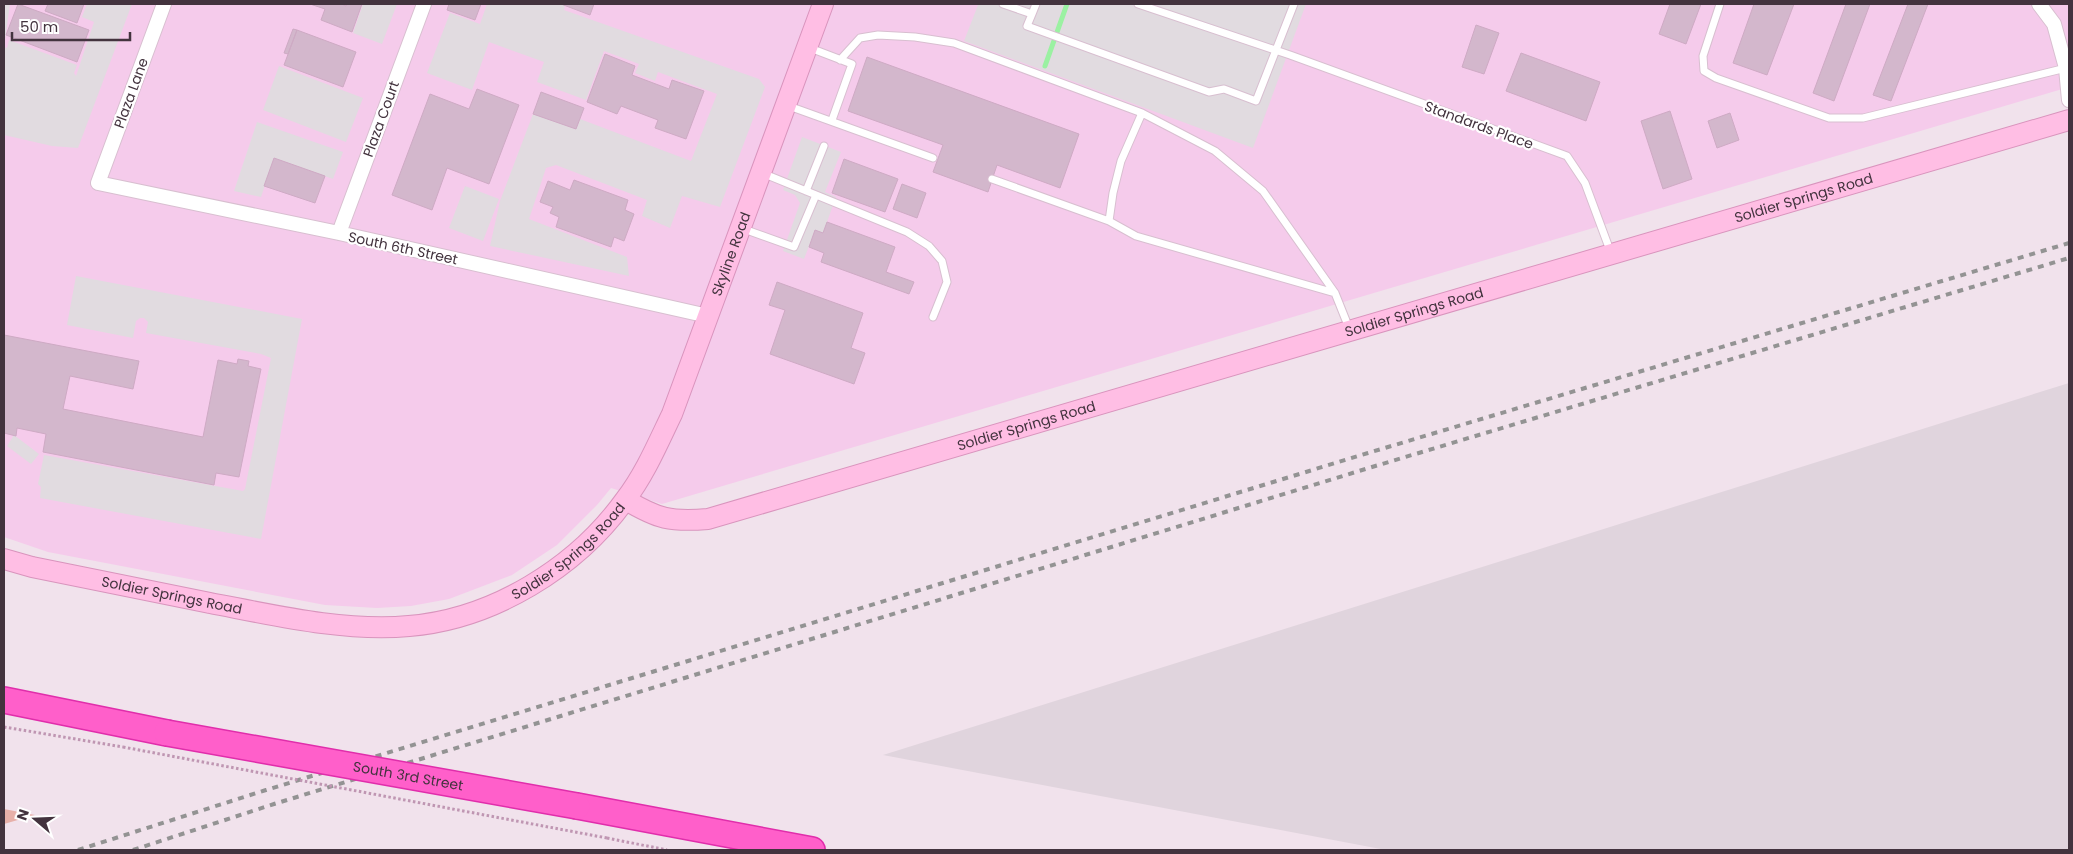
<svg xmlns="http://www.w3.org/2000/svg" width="2073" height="854" font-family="Poppins,sans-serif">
<rect width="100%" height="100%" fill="#f1e2ec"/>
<!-- commercial -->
<path fill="#f5cbeb" d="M4,4H2069V87L662,504L611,488L597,505L557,545L512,575L449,599L411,606L377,608L325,605L48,552L4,537Z"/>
<!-- industrial -->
<path fill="#e0d4dd" d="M2069,383V850H1386L883,755Z"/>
<!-- green -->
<path fill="#e7b0a9" d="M4,809L35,815L4,824Z"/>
<!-- parking -->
<path fill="#e1dbe0" d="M4,4H10L4,47L7,48L9,40L77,65L74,73L76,76L94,22L82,17L87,4H132L78,148L52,146L4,135Z
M363,4H397L382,44L353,33Z
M487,4H561L565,5L564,10L759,79L765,87L720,207L682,196L670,228L642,216L647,200L556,165L546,168L529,219L627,257L629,276L490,246L500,201L533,114L576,129L580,119L691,161L717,94L658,72L655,81L635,73L639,64L604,51L586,100L537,82L544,62L489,42L472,90L427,73L450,13L480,24Z
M974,4H1306L1253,148L964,41L978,5Z
M279,66L363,98L346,142L263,110Z
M257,122L343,152L333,179L274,158L261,197L234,191Z
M802,137L841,152L825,192L836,197L823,233L815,231L804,259L783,251L800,203L795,195L783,190Z
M465,186L499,199L483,241L449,228Z
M76,276L302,319L261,539L40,498L41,487L38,484L44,455L243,491L245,489L271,358L261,354L146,333L148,322L144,318H140L136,321L133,338L67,325Z
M14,435L39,454L31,464L7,446Z"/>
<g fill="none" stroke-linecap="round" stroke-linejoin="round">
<!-- stream -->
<path stroke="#9bf1a2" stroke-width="5" d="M1045,66L1067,4"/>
</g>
<!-- building -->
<path fill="#d3b7cc" stroke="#ceaac4" d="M18,4L89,30L77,62L6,35Z
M48,4H84L77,23L45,11Z
M310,4H342L346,6L347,4H362L352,32L321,20L325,9Z
M449,4H481L475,20L447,10Z
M561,4H594L590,15Z
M1670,4H1701L1686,44L1659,34Z
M1754,4H1794L1767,75L1733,63Z
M1846,4H1870L1834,101L1813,93Z
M1908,4H1928L1891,101L1873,95Z
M1476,25L1499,33L1484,74L1462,67Z
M293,29L297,30L288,54L284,53Z
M297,30L356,52L343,87L284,65Z
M1521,53L1600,82L1586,121L1506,91Z
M605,54L635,66L632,75L669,89L672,80L704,91L686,139L655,128L658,120L621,106L617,114L587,102Z
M867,57L1079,134L1060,188L997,165L988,192L933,172L943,145L848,111Z
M477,89L519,105L489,184L447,168L432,210L392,195L430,94L469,109Z
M541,92L584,108L576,129L533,114Z
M1670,111L1692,179L1663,189L1641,121Z
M1730,113L1739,140L1717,148L1708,121Z
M274,158L325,176L315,203L264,186Z
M844,159L898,179L885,212L832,193Z
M574,180L628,200L625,210L634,214L624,241L614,237L611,247L556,227L559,217L550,213L553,207L540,202L548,181L570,190Z
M902,184L926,193L917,218L893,209Z
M827,222L895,247L886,272L914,282L909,294L821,262L824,253L809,247L815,230L823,233Z
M777,282L863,313L851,348L865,353L854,384L770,354L785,310L769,305Z
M4,335L139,361L133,389L70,376L63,409L203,437L218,360L237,364L238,359L249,361L248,366L261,369L239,477L216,473L214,485L43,452L46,434L17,428L16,436L4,433Z"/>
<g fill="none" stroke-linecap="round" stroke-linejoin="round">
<defs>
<path id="lane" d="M1003,4L1032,14L1027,26L1209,92L1224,89L1256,101L1294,4
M1138,4L1290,55L1567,156L1585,183L1611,253
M1720,4L1703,56L1704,71L1716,78L1829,118H1863L2066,68
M1032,14L1036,4
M810,48L852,64L832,120
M840,60L860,38L878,35L915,37L954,43L1142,113L1215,151L1263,191L1335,293L1349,328
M786,105L933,158
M1142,113L1121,161L1113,193L1109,221L1136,236L1335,293
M762,173L907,232L929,246L942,261L947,282L933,317
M992,179L1109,221
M806,191L824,146
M741,228L794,247L816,195"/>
<path id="street" d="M164,4L98,183L339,233L708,316
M2039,4L2054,24L2066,68L2069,100
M339,233L424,4"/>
<g id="secondary">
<path id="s1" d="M626,500C658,519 670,522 708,519L2069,120"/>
<path id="s2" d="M4,559L32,567C92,579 151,591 210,603C273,615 345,632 409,626C493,619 576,568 625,500C645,474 658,443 672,414L823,4"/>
</g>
<path id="highway" d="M4,700L167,733
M577,806L812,850"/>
</defs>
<!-- lane casing -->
<use href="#lane" stroke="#d8bfd0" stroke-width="9"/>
<!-- street casing -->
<use href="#street" stroke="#d8bfd0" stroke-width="16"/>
<!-- secondary casing -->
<use href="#secondary" stroke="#d994bd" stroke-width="22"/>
<!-- highway casing -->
<use href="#highway" stroke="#e02eab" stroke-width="28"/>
<!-- path -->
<path stroke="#bf96b2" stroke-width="3" stroke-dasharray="2.5 2.5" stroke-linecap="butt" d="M4,727L123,747
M607,838L667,850"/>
<!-- lane -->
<use href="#lane" stroke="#fff" stroke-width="7"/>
<!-- street -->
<use href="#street" stroke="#fff" stroke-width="14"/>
<!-- secondary -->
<use href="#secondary" stroke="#ffbee4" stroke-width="20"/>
<!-- highway -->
<use href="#highway" stroke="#ff5fca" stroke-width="25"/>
<!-- rail -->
<path stroke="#939393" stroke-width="4" stroke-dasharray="6 6" stroke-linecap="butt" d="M78,850L266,790L1368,453L2069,243
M133,850L274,804L1372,467L2069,258"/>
<defs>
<g id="highway-bridge">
<path id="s3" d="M167,733L577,806"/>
</g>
</defs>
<!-- highway-bridge casing -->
<use href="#highway-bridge" stroke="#e02eab" stroke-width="28" stroke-linecap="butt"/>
<!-- path-bridge -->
<path stroke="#bf96b2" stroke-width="3" stroke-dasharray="2.5 2.5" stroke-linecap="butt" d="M123,747L607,838"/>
<!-- highway-bridge -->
<use href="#highway-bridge" stroke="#ff5fca" stroke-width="25"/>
</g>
<g text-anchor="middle" stroke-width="4.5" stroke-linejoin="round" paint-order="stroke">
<!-- street labels -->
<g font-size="14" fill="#43333e" stroke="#fff">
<text transform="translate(131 93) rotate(-70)" y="5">Plaza Lane</text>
<text transform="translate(381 119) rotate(-70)" y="5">Plaza Court</text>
<text transform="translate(1479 125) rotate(20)" y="5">Standards Place</text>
<text dy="5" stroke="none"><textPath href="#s1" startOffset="1228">Soldier Springs Road</textPath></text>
<text transform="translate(403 248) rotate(12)" y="5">South 6th Street</text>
<text dy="5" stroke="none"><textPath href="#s2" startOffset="938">Skyline Road</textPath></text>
<text dy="5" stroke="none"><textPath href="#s1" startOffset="822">Soldier Springs Road</textPath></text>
<text dy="5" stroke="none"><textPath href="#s1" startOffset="418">Soldier Springs Road</textPath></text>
<text dy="5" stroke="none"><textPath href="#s2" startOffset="592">Soldier Springs Road</textPath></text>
<text dy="5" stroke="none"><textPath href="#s2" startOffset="172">Soldier Springs Road</textPath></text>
<text dy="5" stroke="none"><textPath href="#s3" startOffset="245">South 3rd Street</textPath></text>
</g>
</g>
<!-- border -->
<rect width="2073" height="854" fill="none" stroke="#43333e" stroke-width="10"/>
<!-- north arrow -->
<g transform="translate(35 819) rotate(289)" stroke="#ffffff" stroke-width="4" paint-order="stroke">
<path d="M0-4L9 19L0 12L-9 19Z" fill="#43333e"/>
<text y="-8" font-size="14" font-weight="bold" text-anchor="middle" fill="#43333e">N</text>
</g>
<!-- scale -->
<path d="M12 32v8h118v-8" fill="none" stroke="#43333e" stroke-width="2.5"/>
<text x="20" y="32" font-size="15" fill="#43333e" stroke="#ffffff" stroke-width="4" paint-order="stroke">50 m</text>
</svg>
